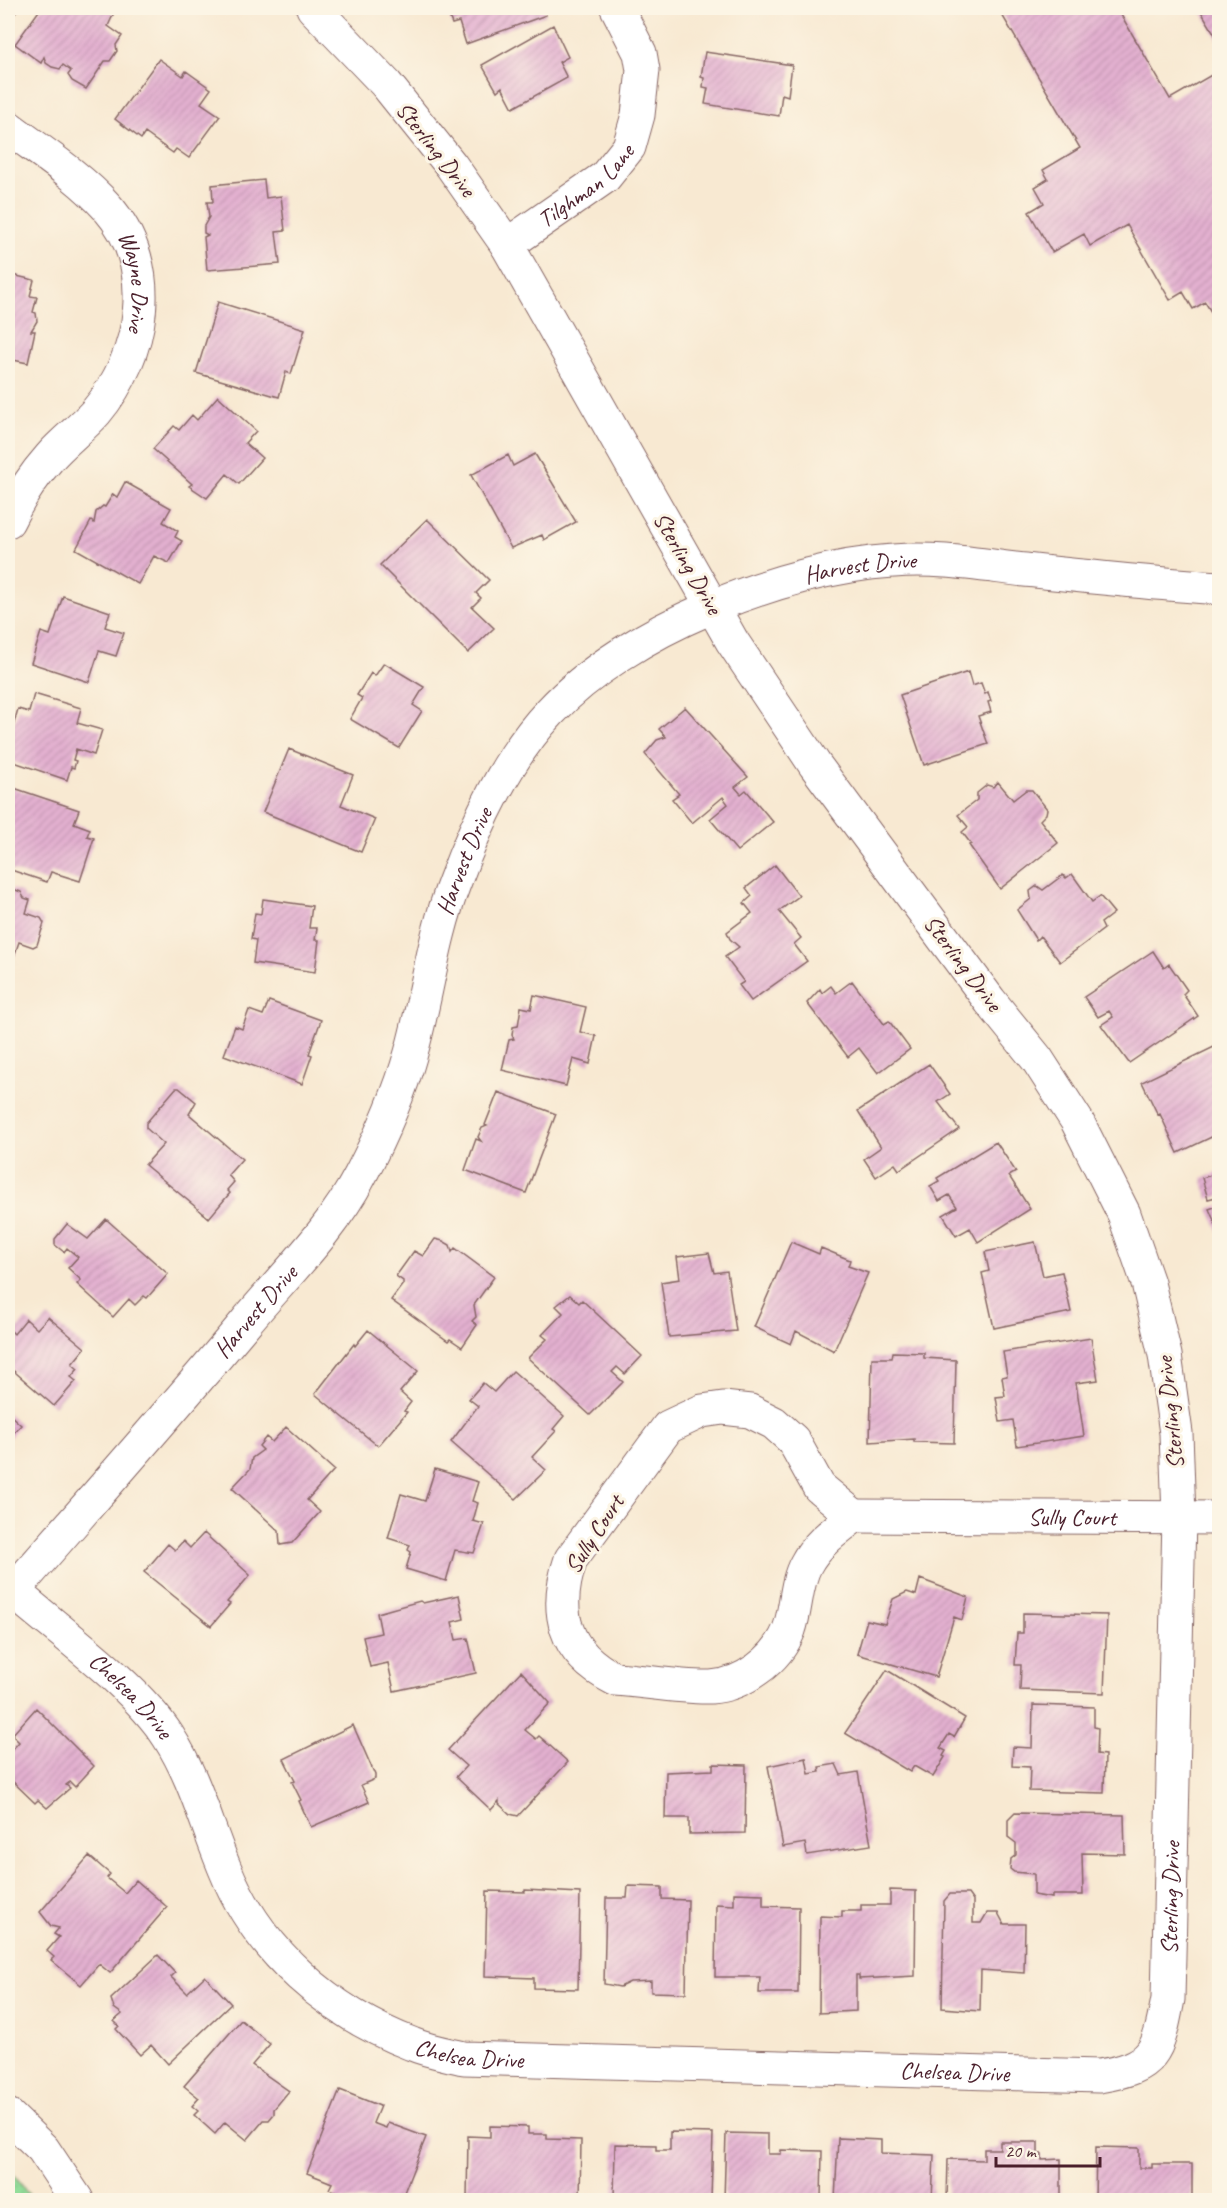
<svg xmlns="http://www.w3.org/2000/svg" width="1227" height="2208" font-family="Caveat,sans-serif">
<defs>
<pattern id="park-dots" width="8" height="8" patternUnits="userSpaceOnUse" patternTransform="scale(1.5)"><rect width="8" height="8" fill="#93de9a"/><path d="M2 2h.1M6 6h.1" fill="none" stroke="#80be85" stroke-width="1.8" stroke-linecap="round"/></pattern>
<pattern id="building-hatch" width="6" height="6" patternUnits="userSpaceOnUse" patternTransform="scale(1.5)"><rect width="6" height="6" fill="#e3b0d0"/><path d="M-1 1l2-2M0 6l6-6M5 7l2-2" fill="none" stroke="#c497b3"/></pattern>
</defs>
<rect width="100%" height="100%" fill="#fcf5e5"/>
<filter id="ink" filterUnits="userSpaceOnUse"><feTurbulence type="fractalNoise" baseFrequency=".0167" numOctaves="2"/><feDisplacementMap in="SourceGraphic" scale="12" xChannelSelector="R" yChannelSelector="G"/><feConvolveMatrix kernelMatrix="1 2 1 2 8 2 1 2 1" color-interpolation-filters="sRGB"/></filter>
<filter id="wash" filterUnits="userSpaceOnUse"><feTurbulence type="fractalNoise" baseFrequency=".008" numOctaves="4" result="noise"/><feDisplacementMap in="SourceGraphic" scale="24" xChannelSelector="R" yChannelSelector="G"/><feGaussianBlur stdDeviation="1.35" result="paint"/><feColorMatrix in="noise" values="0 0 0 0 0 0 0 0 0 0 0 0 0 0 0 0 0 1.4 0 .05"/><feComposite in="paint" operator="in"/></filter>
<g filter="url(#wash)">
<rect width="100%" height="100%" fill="#f8e9d2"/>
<!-- park -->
<path fill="url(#park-dots)" stroke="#6e7e62" stroke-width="1.5" d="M8,2168L33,2200H8Z"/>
<g id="blocks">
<!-- building -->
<path fill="url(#building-hatch)" d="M8,8H19L10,20L8,18Z
M41,8H108L112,11L113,15L108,26L122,36L116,45L117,51L110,61H105L86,89L72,81L68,75L71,71L63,65L60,69L52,67L46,63L44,57L41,63L15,44Z
M446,8H543L546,15L466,44L459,22L452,24Z
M998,8H1117L1170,99L1220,70V182L1216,184L1220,190V311L1213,315L1205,302L1193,309L1183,292L1170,300L1127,225L1090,246L1084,234L1052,252L1029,212L1044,203L1035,187L1048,179L1043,170L1080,148Z
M1199,8H1220V43Z
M553,25L568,57L559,62L567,78L513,108L502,87L497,91L482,65Z
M705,52L792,65L788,96L782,94L779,116L705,104L708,88L703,87L704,78L701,77Z
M159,59L183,76L186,71L211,89L201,103L220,116L189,158L176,149L173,153L145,133L141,139L115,119Z
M264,180L266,198L281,196L285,231L276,232L280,264L207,270L204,237L208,235L204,233V226L209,217L207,202H213L212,185Z
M8,274L34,280L30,296L37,297L33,312L36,313L37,321L31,331H35L28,363L8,359Z
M218,302L305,329L291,374L286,372L279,397L196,373Z
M218,396L256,431L245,443L262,458L239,484L227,474L207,498L189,486L192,484L153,449L174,426L179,430L192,415L197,420Z
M535,454L576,522L544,540L542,535L511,548L471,475L508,455L513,466Z
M125,482L171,508L163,522L178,531L175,537L182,541L169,563L154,556L138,584L76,549L91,521L94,523L96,512L103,506L105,507L113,494L117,497Z
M427,519L489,580L476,593L481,598L472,607L494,628L468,653L380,565Z
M63,596L110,612L105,627L124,633L116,656L99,651L89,682L31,663L41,632L50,635Z
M384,663L424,687L413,705L422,711L399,748L350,719L362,698L357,695L371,673L375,676Z
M968,672L972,686L981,683L985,694L988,692L991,701L988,702L991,712L978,716L988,744L924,765L900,695Z
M34,694L81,708L77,723L102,730L94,755L76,749L73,760L76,761L74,768L71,767L67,780L8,760V744L18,709L29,712Z
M685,707L748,777L735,787L741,794L746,790L773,822L737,851L710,819L728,804L723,797L692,823L672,799L679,794L645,754L657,740L666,737L659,729Z
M289,749L353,775L341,805L375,819L361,852L263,812Z
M998,782L1013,800L1026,790H1032L1047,809L1046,814L1040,820L1058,843L1000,889L969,845L971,844L962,832L968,827L958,815L977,800V793L987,785L993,787Z
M8,786L79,810L74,823L90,829L87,836L94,838L80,881L51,872L47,882L8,869Z
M775,865L799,896L779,911L801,938L794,944L807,961L751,1001L739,985L744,982L725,957L739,947L730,939L727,932L752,913L744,903L752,896L746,888Z
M1072,874L1092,902L1100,896L1114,913L1101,923L1104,929L1060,962L1040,936L1036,940L1017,910L1031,899L1030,891L1037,886L1043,890L1063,875L1066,878Z
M13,889L21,892L24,898L30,900L26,913L41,918L44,923L37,945L33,947L19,942L8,974V893Z
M263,899L312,906L309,928H317L315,940H319L315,972L253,963L256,940L251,939L255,913L261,914Z
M1153,951L1164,968L1169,964L1187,990L1183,994L1198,1016L1129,1063L1101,1025L1113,1017L1109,1011L1098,1017L1084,997Z
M852,981L884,1024L889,1021L910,1049L878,1073L859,1048L848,1057L807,1003L820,989L822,993L831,986L836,993Z
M534,995L586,1007L580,1032L596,1036L590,1064L573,1059L566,1086L502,1070L509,1040L514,1039L512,1035L513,1027L518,1026L521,1007L531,1009Z
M269,1001L321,1020L309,1054L312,1055L302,1084L224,1055L235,1026L242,1029L249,1010L263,1015Z
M8,1023L12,1025L8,1040Z
M1216,1046L1220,1053V1133L1178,1153L1160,1114L1158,1115L1142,1082Z
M929,1064L950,1094L938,1102L959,1129L899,1170L895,1164L876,1177L864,1159L881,1147L858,1111Z
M176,1088H179L196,1102L189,1114L242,1159L228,1175L234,1182L227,1190L230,1193L209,1218L145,1165L164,1144L146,1128V1123Z
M498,1092L556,1114L526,1193L465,1170L476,1139L481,1141L478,1137L482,1128L487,1126L485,1125Z
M996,1142L1016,1172L1009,1176L1030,1209L978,1242L970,1228L956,1236L943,1215L957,1207L949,1195L939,1201L930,1186L939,1181L937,1178Z
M1220,1172V1196L1208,1199L1202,1178Z
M1220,1205V1232H1219L1209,1209Z
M106,1219L168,1274L147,1298L144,1296L135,1305L129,1299L113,1317L77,1284L81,1280L68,1268L78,1257L67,1248L64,1252L55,1245V1239L67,1224L88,1239Z
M435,1239L443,1241L450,1245L452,1252L455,1248L494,1277L474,1305L476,1317L472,1321L477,1325L462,1347L450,1339L448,1341L391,1300L403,1284V1281L396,1276L414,1251L423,1256Z
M791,1242L819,1254L821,1248L850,1260L848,1266L868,1273L834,1351L796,1331L791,1344L754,1327Z
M1035,1242L1043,1276L1062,1272L1071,1312L994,1328L982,1273L989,1271L985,1252Z
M709,1253L714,1273L727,1271L736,1331L669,1337L661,1282L680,1279L677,1257Z
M570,1295L579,1303L582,1300L642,1356L625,1374L617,1367L612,1372L623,1382L590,1415L528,1358L547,1339L542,1335L563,1313L556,1306Z
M48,1317L85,1348L72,1364L78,1369L71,1377L76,1381L54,1406L8,1366V1328L14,1334L26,1319L37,1329Z
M368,1330L418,1371L400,1392L411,1402L404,1411L407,1412L378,1446L315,1394L354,1344L355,1346Z
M1091,1338L1098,1380L1076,1383L1084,1436L1017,1446L1013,1420L1000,1422L996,1397L1005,1396L1002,1377L1007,1376L1003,1352Z
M893,1352L924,1353V1358L956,1360L954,1443L914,1442V1439L870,1442L872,1358H892Z
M513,1371L564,1416L553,1429L556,1431L532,1457L546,1470L516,1499L451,1442L478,1406L469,1399L483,1383L494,1392Z
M8,1413L21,1425L8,1439Z
M286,1427L334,1470L307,1500L320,1512L292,1543L280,1545L279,1531L232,1488L250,1469L252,1458L263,1450L259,1446L266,1437L272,1442Z
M435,1469L478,1482L472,1501L478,1503L473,1521L484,1524L474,1553L455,1550L446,1581L406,1569L411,1552L408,1550L410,1545L388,1538L401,1494L425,1501Z
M204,1533L250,1575L227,1602L230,1604L211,1626L144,1572L168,1544L175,1550L183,1541L190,1548Z
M920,1579L968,1597L962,1620L954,1617L936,1677L857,1654L867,1620L885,1624L893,1599L907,1592L916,1595Z
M459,1595L464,1619L452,1622L456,1640L468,1638L476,1673L394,1691L388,1663L370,1667L363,1637L381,1633L377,1613L420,1601L423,1603Z
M1023,1613L1107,1615L1104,1693L1020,1690L1021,1665H1015L1017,1633H1023Z
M887,1670L965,1718L954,1737L949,1734L940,1748L946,1751L943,1756L945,1757L933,1777L914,1766L910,1772L845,1733Z
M521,1671L550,1703L525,1730L536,1739L539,1736L568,1762L518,1816L510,1814L499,1804V1801L491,1810L456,1777L466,1766L448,1750Z
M1033,1705L1094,1707V1727L1098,1728L1097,1754L1105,1755L1104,1793L1029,1791L1030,1767L1012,1766L1013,1747L1032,1748Z
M36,1708L94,1766L75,1787L70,1782L66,1785L70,1788L47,1808L38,1800L35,1803L8,1777V1759L11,1755L9,1753L19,1742L12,1735Z
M353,1725L375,1775V1779L361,1785L369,1802L311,1827L299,1801L301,1800L292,1782L295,1781L284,1759Z
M806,1758L809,1774L820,1772L819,1767L836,1764L841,1775L858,1772L871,1845L807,1855L805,1843L783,1847L768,1766Z
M713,1764L746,1765L745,1833L689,1834V1818H665L666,1772L713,1770Z
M1015,1813L1124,1815L1125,1854L1082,1853L1083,1895H1052V1898L1034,1895V1874L1014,1872L1010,1869L1011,1859L1016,1855V1843L1008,1837V1820Z
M89,1856L110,1874L107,1878L125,1893L136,1880L167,1907L110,1973L99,1964L81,1985L51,1960L54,1957L47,1951L59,1937L54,1934L59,1928L51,1926L40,1912Z
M628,1886L662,1887V1899L688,1900L686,1993L651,1992V1981L630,1982L620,1987L604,1984L606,1898H627Z
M525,1890L580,1893L578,1989L534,1988V1978L485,1976L487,1891L525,1892Z
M890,1890L916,1891L915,1976L859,1979V1975H856V2011L819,2013L820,1916L842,1917V1911H861V1905H890Z
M734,1893L763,1894V1906L799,1907L798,1993H759L760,1977H715L716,1904L734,1905Z
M950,1894H968L973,1901V1923H981L987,1913H998L1004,1924H1025L1024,1973L981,1970L980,2011L942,2008L944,1901Z
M158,1955L175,1973L171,1977L187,1993L205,1976L231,2004L168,2064L151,2045L140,2055L116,2029L119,2026L114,2021L122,2014L114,2008L111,1999Z
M241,2020L270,2044L252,2065L289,2091L274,2109V2114L269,2120H264L247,2140L225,2122L215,2134L194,2115L198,2111L192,2106L199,2098L184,2086Z
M340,2090L380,2106L373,2123L386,2128L388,2123L426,2137L401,2200H334L337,2192L329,2189L332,2183L307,2173Z
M490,2126L528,2127V2134H547V2139L581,2140L580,2200H467L468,2136L490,2137Z
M670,2132L713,2133L711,2200H614L615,2144L656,2145V2150H670Z
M726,2133L768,2134V2154H781V2150L822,2151L821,2200H724Z
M838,2138L881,2140V2153L934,2155L932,2200H835Z
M1000,2142H1038V2154H1042V2160L1061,2159V2200H947L948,2159L984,2160V2149H1000Z
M1096,2147L1139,2148V2168H1152V2164H1192V2200H1095Z"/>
</g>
</g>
<g filter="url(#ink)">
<use href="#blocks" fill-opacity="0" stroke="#876665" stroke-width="1.5"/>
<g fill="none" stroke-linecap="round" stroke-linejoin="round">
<defs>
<g id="minor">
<path id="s1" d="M8,127C41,152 78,175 107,207C160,267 144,355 96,412C82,428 64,441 50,457C33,476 19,498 8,521"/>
<path id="s2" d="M507,245L605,177L629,147L638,115L643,70L640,53L617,8"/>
<path d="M723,1408L750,1411L774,1423L793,1440L819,1487L854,1516C837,1530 817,1543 806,1564C795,1584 797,1608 789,1630C777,1660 743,1685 711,1687C680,1688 646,1681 615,1679C563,1653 553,1611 571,1559L668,1427L702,1411Z"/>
<path id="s3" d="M854,1516L1220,1518"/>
<path id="s4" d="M13,1591C60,1632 135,1685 168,1736C195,1778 206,1824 225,1869C258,1951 330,2013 412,2044C428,2051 447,2054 464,2058L1099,2076C1155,2067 1158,2052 1168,1999L1179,1517L1176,1433L1165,1355L1148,1283L1124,1214L1077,1121L1037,1059L990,1001L815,765L732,641L507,245L451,165L386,84L313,8"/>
<path d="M8,2115L43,2149L77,2200"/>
</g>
<g id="tertiary">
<path id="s5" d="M8,1597C87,1506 168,1415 246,1322C285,1275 332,1230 360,1176C381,1136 399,1096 411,1053C427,996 433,937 455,881C477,822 506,759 550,712C626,630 782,568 893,561C937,557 981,565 1025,570C1090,577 1154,584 1220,588"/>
</g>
</defs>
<!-- minor casing -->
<use href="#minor" stroke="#876665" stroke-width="35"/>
<!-- tertiary casing -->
<use href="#tertiary" stroke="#876665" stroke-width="35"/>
<!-- minor -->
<use href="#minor" stroke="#fff" stroke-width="33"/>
<!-- tertiary -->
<use href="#tertiary" stroke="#fff" stroke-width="33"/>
</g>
</g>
<g text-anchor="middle" stroke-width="6" stroke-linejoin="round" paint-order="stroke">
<!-- street labels -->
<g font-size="24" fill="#4a1f2b" stroke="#fcf5e5">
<text transform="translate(436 149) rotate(52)" y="8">Sterling Drive</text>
<text dy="8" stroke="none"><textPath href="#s2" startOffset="99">Tilghman Lane</textPath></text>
<text dy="8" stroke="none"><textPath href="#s1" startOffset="210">Wayne Drive</textPath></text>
<text transform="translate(688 563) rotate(60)" y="8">Sterling Drive</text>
<text dy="8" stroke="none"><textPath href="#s5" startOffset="1404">Harvest Drive</textPath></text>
<text dy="8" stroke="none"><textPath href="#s5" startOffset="882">Harvest Drive</textPath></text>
<text transform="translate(963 963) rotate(53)" y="8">Sterling Drive</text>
<text dy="8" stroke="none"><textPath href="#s5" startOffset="378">Harvest Drive</textPath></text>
<text transform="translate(1170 1413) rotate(-96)" y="8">Sterling Drive</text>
<text dy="8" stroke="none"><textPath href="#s3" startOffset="218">Sully Court</textPath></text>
<text transform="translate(594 1534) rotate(-57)" y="8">Sully Court</text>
<text dy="8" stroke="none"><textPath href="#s4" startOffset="158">Chelsea Drive</textPath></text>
<text dy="8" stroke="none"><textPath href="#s4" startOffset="1527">Sterling Drive</textPath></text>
<text dy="8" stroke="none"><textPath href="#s4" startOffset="680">Chelsea Drive</textPath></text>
<text dy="8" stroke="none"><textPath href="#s4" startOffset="1166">Chelsea Drive</textPath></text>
</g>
</g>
<!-- margin -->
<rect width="1227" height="2208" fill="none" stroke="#fcf5e5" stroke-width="30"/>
<!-- scale -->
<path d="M996 2157v9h104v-9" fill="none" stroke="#4a1f2b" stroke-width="3"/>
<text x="1005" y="2157" font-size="18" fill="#4a1f2b" stroke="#fcf5e5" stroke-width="4.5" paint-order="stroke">20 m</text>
</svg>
